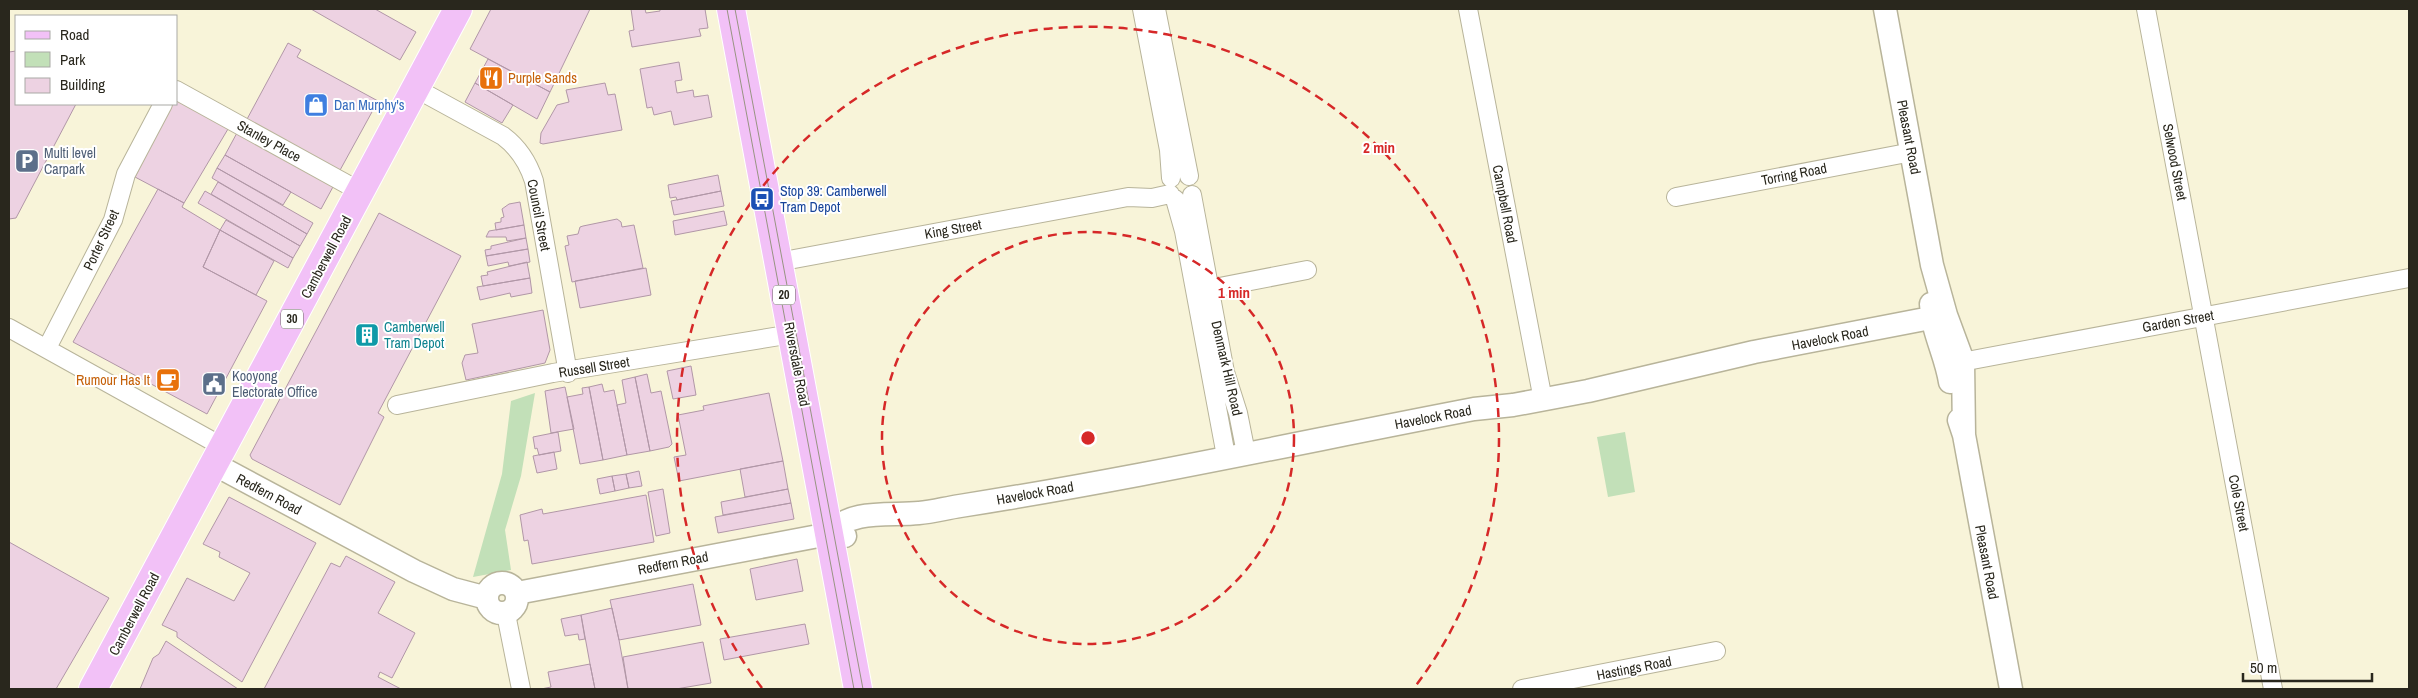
<svg xmlns="http://www.w3.org/2000/svg" width="2418" height="698" font-family="'Archivo Narrow',sans-serif">
<rect width="100%" height="100%" fill="#f8f4d9"/>
<!-- green -->
<path fill="#c2e0b8" d="M535,393L521,476L505,530L511,570L473,577L502,474L511,401Z
M1625,432L1635,492L1608,497L1597,437Z"/>
<!-- building -->
<path fill="#edd2e2" stroke="#b197a7" d="M311,9H375L416,32L400,60Z
M491,9H590L550,92L470,49Z
M631,9H645L646,13L660,11V9H705L708,28L699,29L701,36L632,47L629,31L634,30Z
M288,43L301,50L297,57L378,101L339,172L246,121Z
M16,51V104H76L16,218L9,219V52Z
M488,59L550,92L537,119L475,83Z
M679,62L682,80L675,81L677,93L693,90L694,97L708,95L712,117L674,125L671,111L654,115L652,107L647,108L640,69Z
M475,83L513,105L502,123L465,102Z
M605,83L608,95L615,94L622,130L543,144L540,143L541,133L557,105L569,102L566,90Z
M176,98L228,129L184,203L135,177L171,104H176Z
M238,131L334,185L321,209L225,155Z
M225,155L291,192L283,205L217,168Z
M217,168L313,223L307,234L212,178Z
M718,175L721,191L677,200L676,197L670,198L668,185Z
M218,182L307,234L300,246L211,194Z
M158,189L184,203L182,207L220,230L203,267L267,301L207,414L73,342Z
M205,191L300,246L293,258L198,203Z
M721,191L724,206L674,215L671,201Z
M520,202L524,225L496,230L495,223L501,222V218L504,217L502,209L509,204Z
M724,211L727,225L675,235L673,221Z
M379,213L461,256L378,413L384,417L340,505L252,459L250,455Z
M617,219L621,222L622,227L634,225L643,268L572,282L565,246L569,245L567,236L578,234L580,227L583,226Z
M226,220L293,258L288,268L220,230Z
M524,225L526,238L507,241L506,237H486L489,231Z
M220,230L274,261L256,295L203,267Z
M526,238L528,249L486,256L485,250L491,249V246Z
M528,249L530,262L509,266L508,262L488,266L486,256Z
M527,262L530,278L483,286L481,276L488,275L487,272Z
M646,268L651,295L580,308L575,281Z
M530,278L532,293L511,297L510,293L480,300L477,287Z
M543,310L550,350L545,363L466,380L462,363L465,355L478,353L472,324Z
M691,366L696,395L673,399L667,371Z
M647,374L651,393L661,391L672,444L669,447L650,451L635,377Z
M635,377L650,451L627,455L617,405L626,403L622,380Z
M602,384L604,392L614,390L627,455L603,460L589,387Z
M565,387L574,429L551,433L545,391Z
M589,387L603,460L580,464L567,397L583,394L582,388Z
M769,393L783,461L679,481L674,457L686,455L678,415L704,410L703,406Z
M558,432L561,451L539,455L537,448L535,449L533,437Z
M554,452L557,469L537,473L533,456Z
M783,461L788,489L745,497L740,469Z
M639,471L642,486L629,488L626,474Z
M626,474L629,488L615,491L612,476Z
M612,476L615,491L600,494L597,479Z
M663,489L670,533L656,536L648,492Z
M788,489L791,503L723,515L721,502Z
M646,495L654,542L532,564L528,540L524,541L520,515L542,509L543,514Z
M229,497L316,543L242,682L177,637V632L162,625L187,578L234,601L250,573L219,557L220,552L203,544Z
M791,503L794,519L718,533L715,517Z
M9,542L109,598L56,689H9Z
M346,556L395,582L378,613L415,633L392,678L380,672L378,677L401,689H264L331,563L340,567Z
M797,559L803,591L756,600L750,569Z
M693,584L701,625L619,640L610,600Z
M612,608L619,640L628,689H595L590,664L581,615Z
M581,615L585,639L579,640L578,634L565,636L561,619Z
M805,624L809,644L724,660L720,639Z
M166,641L238,689H140L153,658L159,654Z
M703,642L711,683L676,689H628L623,657Z
M590,664L595,689H541L551,687L548,672Z"/>
<g fill="none" stroke-linecap="round" stroke-linejoin="round">
<defs>
<path id="minor" d="M1142,9L1169,150L1171,178
M1156,9L1189,176
M1468,9L1543,400
M2146,9L2273,689
M415,88L503,136C519,148 528,162 534,181L568,373
M176,90L361,192
M1192,195L1225,372L1238,413L1246,453
M1676,197L1912,152
M1175,199L1184,231L1226,456
M778,262L1128,197L1152,198L1170,194
M1199,291L1307,270
M9,328L223,447
M47,348L113,220L126,174L163,104
M1951,364L2409,278
M397,405L553,373L792,334
M506,614L521,689
M1522,689L1716,651"/>
<path id="tertiary" d="M1885,9L1932,265L1946,315L1963,361L1964,435
M1931,304C1932,332 1946,355 1950,382
M1959,420L1964,435L2011,689
M214,464L414,571L453,589L487,598
M829,534C851,508 890,516 919,513C933,512 946,508 960,506C1132,479 1302,442 1474,409L1513,405L1588,391L1754,352L1946,315
M487 598a15 15 0 1 1 30 0a15 15 0 1 1-30 0Z
M517,593L829,534L845,536"/>
<path id="primary" d="M731,9L858,689
M93,689L458,9"/>
</defs>
<!-- minor casing -->
<use href="#minor" stroke="#b8b49a" stroke-width="20"/>
<!-- tertiary casing -->
<use href="#tertiary" stroke="#b8b49a" stroke-width="25"/>
<!-- primary casing -->
<use href="#primary" stroke="#fff" stroke-width="30"/>
<!-- minor -->
<use href="#minor" stroke="#fff" stroke-width="18"/>
<!-- tertiary -->
<use href="#tertiary" stroke="#fff" stroke-width="22"/>
<!-- primary -->
<use href="#primary" stroke="#f2c1f7" stroke-width="28"/>
<!-- tram -->
<path stroke="#979481" stroke-width="1" d="M727,9L854,689
M735,9L863,689"/>
</g>
<!-- distance rings -->
<g fill="none" stroke="#d62828" stroke-width="2.5" stroke-dasharray="9 6">
<circle cx="1088" cy="438" r="206"/>
<path d="M762 688A411 411 0 1 1 1414 688"/>
</g>
<!-- icons -->
<defs>
<symbol id="restaurant-square" viewBox="-11 -11 22 22"><rect x="-9" y="-9" width="18" height="18" rx="4" fill="#e8710a" stroke="#fff"/><path d="M-5-6h1v4h1v-4h1v4h1v-4h1v5L-1.5 .5V6h-2V.5L-5-1ZM5-6V6H3V1.5H1.5Q1.5-4 5-6Z" fill="#fff"/></symbol>
<symbol id="shop-square" viewBox="-11 -11 22 22"><rect x="-9" y="-9" width="18" height="18" rx="4" fill="#3f7fe0" stroke="#fff"/><path d="M-5-2.5h2.3a2.7 3.5 0 0 1 5.4 0H5L5.5 6h-11ZM-1.5-2.5h3a1.5 2.3 0 0 0-3 0Z" fill="#fff"/></symbol>
<symbol id="parking-square" viewBox="-11 -11 22 22"><rect x="-9" y="-9" width="18" height="18" rx="4" fill="#5c6f8a" stroke="#fff"/><path d="M-3.5-5.5H1a3.5 3.5 0 0 1 0 7H-1V5.5H-3.5ZM-1-3.4V-.6H.8a1.4 1.4 0 0 0 0-2.8Z" fill="#fff"/></symbol>
<symbol id="bus-square" viewBox="-11 -11 22 22"><rect x="-9" y="-9" width="18" height="18" rx="4" fill="#1a4fb4" stroke="#fff"/><path d="M-5-6H5V4H4V6H2V4H-2V6H-4V4H-5ZM-3.5-4V0h7V-4ZM-3.5 1.2v1.5H-2V1.2ZM2 1.2v1.5H3.5V1.2Z" fill="#fff"/></symbol>
<symbol id="building-square" viewBox="-11 -11 22 22"><rect x="-9" y="-9" width="18" height="18" rx="4" fill="#0f9aa8" stroke="#fff"/><path d="M-4-6H4V6H1V3H-1V6H-4ZM-2.5-4.3h1.7v1.8h-1.7ZM.8-4.3h1.7v1.8H.8ZM-2.5-1h1.7V.8h-1.7ZM.8-1h1.7V.8H.8Z" fill="#fff"/></symbol>
<symbol id="cafe-square" viewBox="-11 -11 22 22"><rect x="-9" y="-9" width="18" height="18" rx="4" fill="#e8710a" stroke="#fff"/><path d="M-5.5-4.5H6V0H3Q3 3.5 0 3.5H-2.5Q-5.5 3.5-5.5 0ZM3-3.2v2h1.7v-2ZM-6 4.5H4V6H-6Z" fill="#fff"/></symbol>
<symbol id="civic-square" viewBox="-11 -11 22 22"><rect x="-9" y="-9" width="18" height="18" rx="4" fill="#5c6f8a" stroke="#fff"/><path d="M-.6-6.5H3V-4.5H.6V-3L4-1V1h2V6H-6V1h2V-1L-.6-3ZM-1.2 2.5V6h2.4V2.5Z" fill="#fff"/></symbol>
</defs>
<g fill-rule="evenodd">
<use href="#restaurant-square" x="477" y="64" width="28" height="28"/>
<use href="#shop-square" x="302" y="91" width="28" height="28"/>
<use href="#parking-square" x="13" y="147" width="28" height="28"/>
<use href="#bus-square" x="748" y="185" width="28" height="28"/>
<use href="#building-square" x="353" y="321" width="28" height="28"/>
<use href="#cafe-square" x="154" y="366" width="28" height="28"/>
<use href="#civic-square" x="200" y="370" width="28" height="28"/>
</g>
<g text-anchor="middle" stroke-width="4" stroke-linejoin="round" paint-order="stroke">
<!-- shield labels -->
<g fill="#fff" stroke="#696861" stroke-width="1">
<rect x="773" y="285.5" width="22" height="19" rx="4"/>
<rect x="281" y="309.5" width="22" height="19" rx="4"/>
</g>
<g font-size="12" font-weight="bold" fill="#29271d">
<text x="784" y="299">20</text>
<text x="292" y="323">30</text>
</g>
<!-- food labels -->
<g font-size="14" fill="#c56008" stroke="#fff" text-anchor="start">
<text x="508" y="83">Purple Sands</text>
<text x="150" y="385" text-anchor="end">Rumour Has It</text>
</g>
<!-- shop labels -->
<g font-size="14" fill="#366cbe" stroke="#fff" text-anchor="start">
<text x="334" y="110">Dan Murphy's</text>
</g>
<!-- street labels -->
<g font-size="14" fill="#29271d" stroke="#fff">
<text transform="translate(1909 137) rotate(79)" y="5">Pleasant Road</text>
<text transform="translate(269 141) rotate(29)" y="5">Stanley Place</text>
<text transform="translate(2175 162) rotate(79)" y="5">Selwood Street</text>
<text transform="translate(1794 174) rotate(-11)" y="5">Torring Road</text>
<text transform="translate(1505 204) rotate(79)" y="5">Campbell Road</text>
<text transform="translate(539 215) rotate(79)" y="5">Council Street</text>
<text transform="translate(953 229) rotate(-10)" y="5">King Street</text>
<text transform="translate(101 240) rotate(-65)" y="5">Porter Street</text>
<text transform="translate(326 257) rotate(-62)" y="5">Camberwell Road</text>
<text transform="translate(2178 321) rotate(-10)" y="5">Garden Street</text>
<text transform="translate(1830 338) rotate(-11)" y="5">Havelock Road</text>
<text transform="translate(797 364) rotate(79)" y="5">Riversdale Road</text>
<text transform="translate(594 367) rotate(-9)" y="5">Russell Street</text>
<text transform="translate(1227 368) rotate(77)" y="5">Denmark Hill Road</text>
<text transform="translate(1433 417) rotate(-11)" y="5">Havelock Road</text>
<text transform="translate(1035 493) rotate(-10)" y="5">Havelock Road</text>
<text transform="translate(269 494) rotate(28)" y="5">Redfern Road</text>
<text transform="translate(2239 503) rotate(79)" y="5">Cole Street</text>
<text transform="translate(1987 562) rotate(79)" y="5">Pleasant Road</text>
<text transform="translate(673 563) rotate(-11)" y="5">Redfern Road</text>
<text transform="translate(134 614) rotate(-62)" y="5">Camberwell Road</text>
<text transform="translate(1634 668) rotate(-11)" y="5">Hastings Road</text>
</g>
<!-- service labels -->
<g font-size="14" fill="#4e5e75" stroke="#fff" text-anchor="start">
<text x="44" y="158">Multi level<tspan x="44" dy="16">Carpark</tspan></text>
<text x="232" y="381">Kooyong<tspan x="232" dy="16">Electorate Office</tspan></text>
</g>
<!-- transit labels -->
<g font-size="14" fill="#164399" stroke="#fff" text-anchor="start">
<text x="780" y="196">Stop 39: Camberwell<tspan x="780" dy="16">Tram Depot</tspan></text>
</g>
<!-- culture labels -->
<g font-size="14" fill="#0d838f" stroke="#fff" text-anchor="start">
<text x="384" y="332">Camberwell<tspan x="384" dy="16">Tram Depot</tspan></text>
</g>
</g>
<circle cx="1088" cy="438" r="8" fill="#d62828" stroke="#fff" stroke-width="2.5"/>
<g font-size="15" text-anchor="middle" font-weight="bold" fill="#d62828" stroke="#fff" stroke-width="4" stroke-linejoin="round" paint-order="stroke">
<text x="1379" y="153">2 min</text>
<text x="1234" y="298">1 min</text>
</g>
<!-- border -->
<rect width="2418" height="698" fill="none" stroke="#29271d" stroke-width="20"/>
<!-- legend -->
<rect x="15" y="15" width="162" height="90" fill="#ffffff" stroke="#a9a9a5"/>
<rect x="25" y="31" width="25" height="8" fill="#f2c1f7" stroke="#a9a9a5"/>
<text x="60" y="40" font-size="15" fill="#29271d">Road</text>
<rect x="25" y="52" width="25" height="15" fill="#c2e0b8" stroke="#a9a9a5"/>
<text x="60" y="65" font-size="15" fill="#29271d">Park</text>
<rect x="25" y="78" width="25" height="15" fill="#edd2e2" stroke="#a9a9a5"/>
<text x="60" y="90" font-size="15" fill="#29271d">Building</text>
<!-- scale -->
<path d="M2243 673v8h129v-8" fill="none" stroke="#29271d" stroke-width="2.5"/>
<text x="2250" y="673" font-size="15" fill="#29271d" stroke="#ffffff" stroke-width="4" paint-order="stroke">50 m</text>
</svg>
